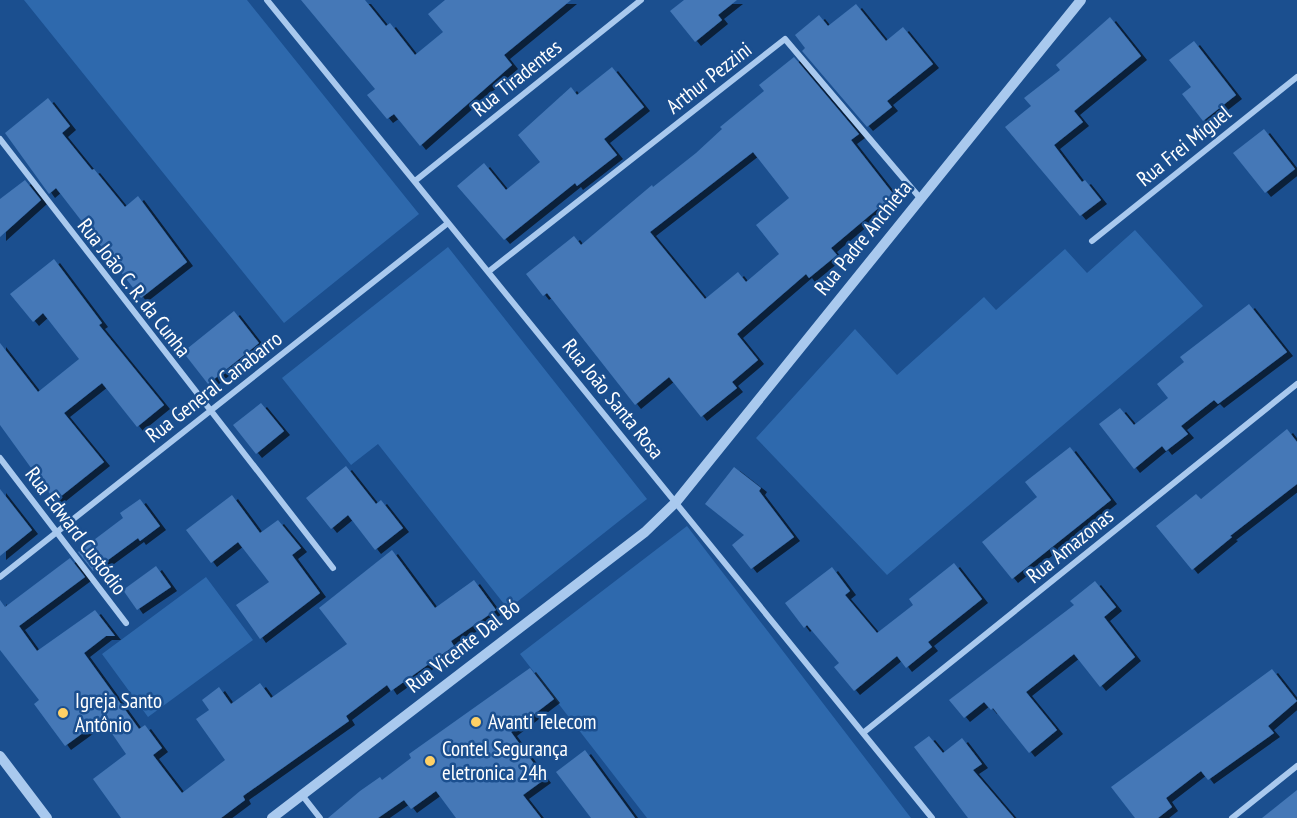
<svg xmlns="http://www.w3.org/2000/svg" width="1297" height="818" font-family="'PT Sans Narrow',sans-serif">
<defs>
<filter id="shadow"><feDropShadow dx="6" dy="4" stdDeviation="0" flood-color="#0009"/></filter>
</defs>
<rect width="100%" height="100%" fill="#1b4f8f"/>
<!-- green -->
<path fill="#2e69ad" d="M24,0H247L419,214L284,323Z
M1135,230L1203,306L887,575L756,438L855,329L897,375L984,297L996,310L1065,249L1087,273Z
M448,247L647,499L508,609L378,444L351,465L282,378Z
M687,526L911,818H647L520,654Z
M206,577L253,640L148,717L102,654Z"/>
<!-- building -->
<path fill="#4478b7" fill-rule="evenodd" filter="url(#shadow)" d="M301,0H365L386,26L390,23L415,55L443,32L428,14L445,0H571L504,55L512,65L420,146L394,114L387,119L367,95L375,89Z
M684,0H737L718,15L722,20L695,42L670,11Z
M856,4L886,41L903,27L933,64L887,101L892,107L867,127L802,51L805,48L795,35L819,15L828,26Z
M1110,17L1141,56L1074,111L1083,122L1054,145L1082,182L1085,180L1101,200L1080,216L1005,127L1031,106L1024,98L1060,70L1056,65Z
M1194,41L1236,95L1203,121L1182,94L1191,87L1169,60Z
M794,57L859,134L851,140L894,195L831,248L837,255L809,278L806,274L737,334L758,360L732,382L737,388L701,417L669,377L635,405L547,293L543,296L526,274L574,236L581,245L652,185L653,187L696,153L722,129L720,127L764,91L759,85ZM753,152L789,198L756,225L779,254L746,282L738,272L705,299L650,232Z
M612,67L644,107L604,139L617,155L577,186L575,183L504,240L457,186L484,163L506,190L540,162L518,135L571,87L577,95Z
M48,98L70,126L62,133L92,170L94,169L125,207L138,196L187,262L141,298L56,188L49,194L5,133Z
M1264,129L1295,169L1265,193L1233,153Z
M25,180L41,200L0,237V199Z
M54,259L102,323L99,325L164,405L137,427L102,383L64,413L104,462L55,501L0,425V343L38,392L79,359L43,313L33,322L10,294Z
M1249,304L1287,352L1218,404L1214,400L1181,426L1188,434L1166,451L1162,446L1134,469L1099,424L1120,408L1134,425L1168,398L1157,384L1184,362L1180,357Z
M234,311L259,343L208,384L183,352Z
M261,403L284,431L256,454L233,425Z
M1287,429L1297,442V484L1230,536L1232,537L1192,570L1156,526L1196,494L1201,499Z
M1070,447L1111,500L1012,579L982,542L1037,497L1025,482Z
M346,466L376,504L381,500L403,528L375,550L348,515L331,529L306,498Z
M734,467L761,488L759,491L794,537L751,569L732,545L744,535L705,504Z
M0,489L32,530L0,556Z
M232,495L260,533L278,520L301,548L292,555L320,593L260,639L236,605L269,582L238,542L211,563L186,530Z
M140,499L160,526L140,541L138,538L93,571L78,552L123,518L120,513Z
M392,550L435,608L474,580L496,610L451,641L454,646L391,691L387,685L346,716L349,721L243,796L245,800L221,818H121L93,779L126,754L102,719L65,746L34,704L39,700L0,650V600L5,607L70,558L85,577L19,626L37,651L95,610L115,636H106L84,653L139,729L145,725L162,748L153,755L182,793L225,760L196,719L209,710L202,700L219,687L231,704L260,683L271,698L347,644L319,608Z
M954,563L982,599L928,642L932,647L906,668L897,656L854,691L834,667L839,663L807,625L804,628L785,603L832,567L850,591L845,595L877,633L913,605L909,599Z
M156,566L171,587L137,610L123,590Z
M1095,581L1116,607L1104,617L1135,657L1100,687L1074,654L1026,692L1057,730L1029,753L993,708L991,710L984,702L964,718L949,700L1074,605L1070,601Z
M530,668L554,699L511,732L545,779L523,795L541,818H456L436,791L411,809L404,800L378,818H328L360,791L380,777L382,780L411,758L409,754Z
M1272,669L1297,701L1268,726L1274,733L1208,780L1201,771L1166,798L1172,807L1158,818H1135L1111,787Z
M929,736L943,753L962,738L982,764L973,770L1014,818H968L914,747Z
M585,750L635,818H591L556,772Z
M1297,790V818H1262Z"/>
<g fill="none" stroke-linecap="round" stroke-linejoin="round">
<!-- minor -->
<path stroke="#a9c9ee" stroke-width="6" d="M267,0L932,818
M0,139L333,568
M415,181L641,0
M1092,241L1297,77
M488,272L785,39L920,198
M0,458L126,623
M0,577L448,223
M863,733L1297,384
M302,795L320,818
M1232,818L1297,766"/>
<!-- tertiary -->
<path stroke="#a9c9ee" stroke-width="10" d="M0,756L47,818
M272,818L645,532L676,502L1081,0"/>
</g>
<!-- markers -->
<g fill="#ffd166" stroke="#1b4f8f" stroke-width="2">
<circle cx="63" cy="713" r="6"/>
<circle cx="476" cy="722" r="6"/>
<circle cx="430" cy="761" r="6"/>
</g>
<g text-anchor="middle" stroke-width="5" stroke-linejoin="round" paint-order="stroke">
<!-- street labels -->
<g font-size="21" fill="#fff" stroke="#1b4f8f">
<text transform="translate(517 78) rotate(-39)" y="7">Rua Tiradentes</text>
<text transform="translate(709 78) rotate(-38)" y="7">Arthur Pezzini</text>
<text transform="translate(1184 146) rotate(-39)" y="7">Rua Frei Miguel</text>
<text transform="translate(863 238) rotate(-51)" y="7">Rua Padre Anchieta</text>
<text transform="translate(134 288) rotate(52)" y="7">Rua João C. R. da Cunha</text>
<text transform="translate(214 387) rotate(-38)" y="7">Rua General Canabarro</text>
<text transform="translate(613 399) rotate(51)" y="7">Rua João Santa Rosa</text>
<text transform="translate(76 531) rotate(53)" y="7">Rua Edward Custódio</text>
<text transform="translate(1070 546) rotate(-39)" y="7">Rua Amazonas</text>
<text transform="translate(463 646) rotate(-38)" y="7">Rua Vicente Dal Bó</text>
</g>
<!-- poi labels -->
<g font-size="21" fill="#fff" stroke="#1b4f8f" text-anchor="start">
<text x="75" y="708">Igreja Santo<tspan x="75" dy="24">Antônio</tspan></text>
<text x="488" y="729">Avanti Telecom</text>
<text x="442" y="756">Contel Segurança<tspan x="442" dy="24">eletronica 24h</tspan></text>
</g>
</g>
</svg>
